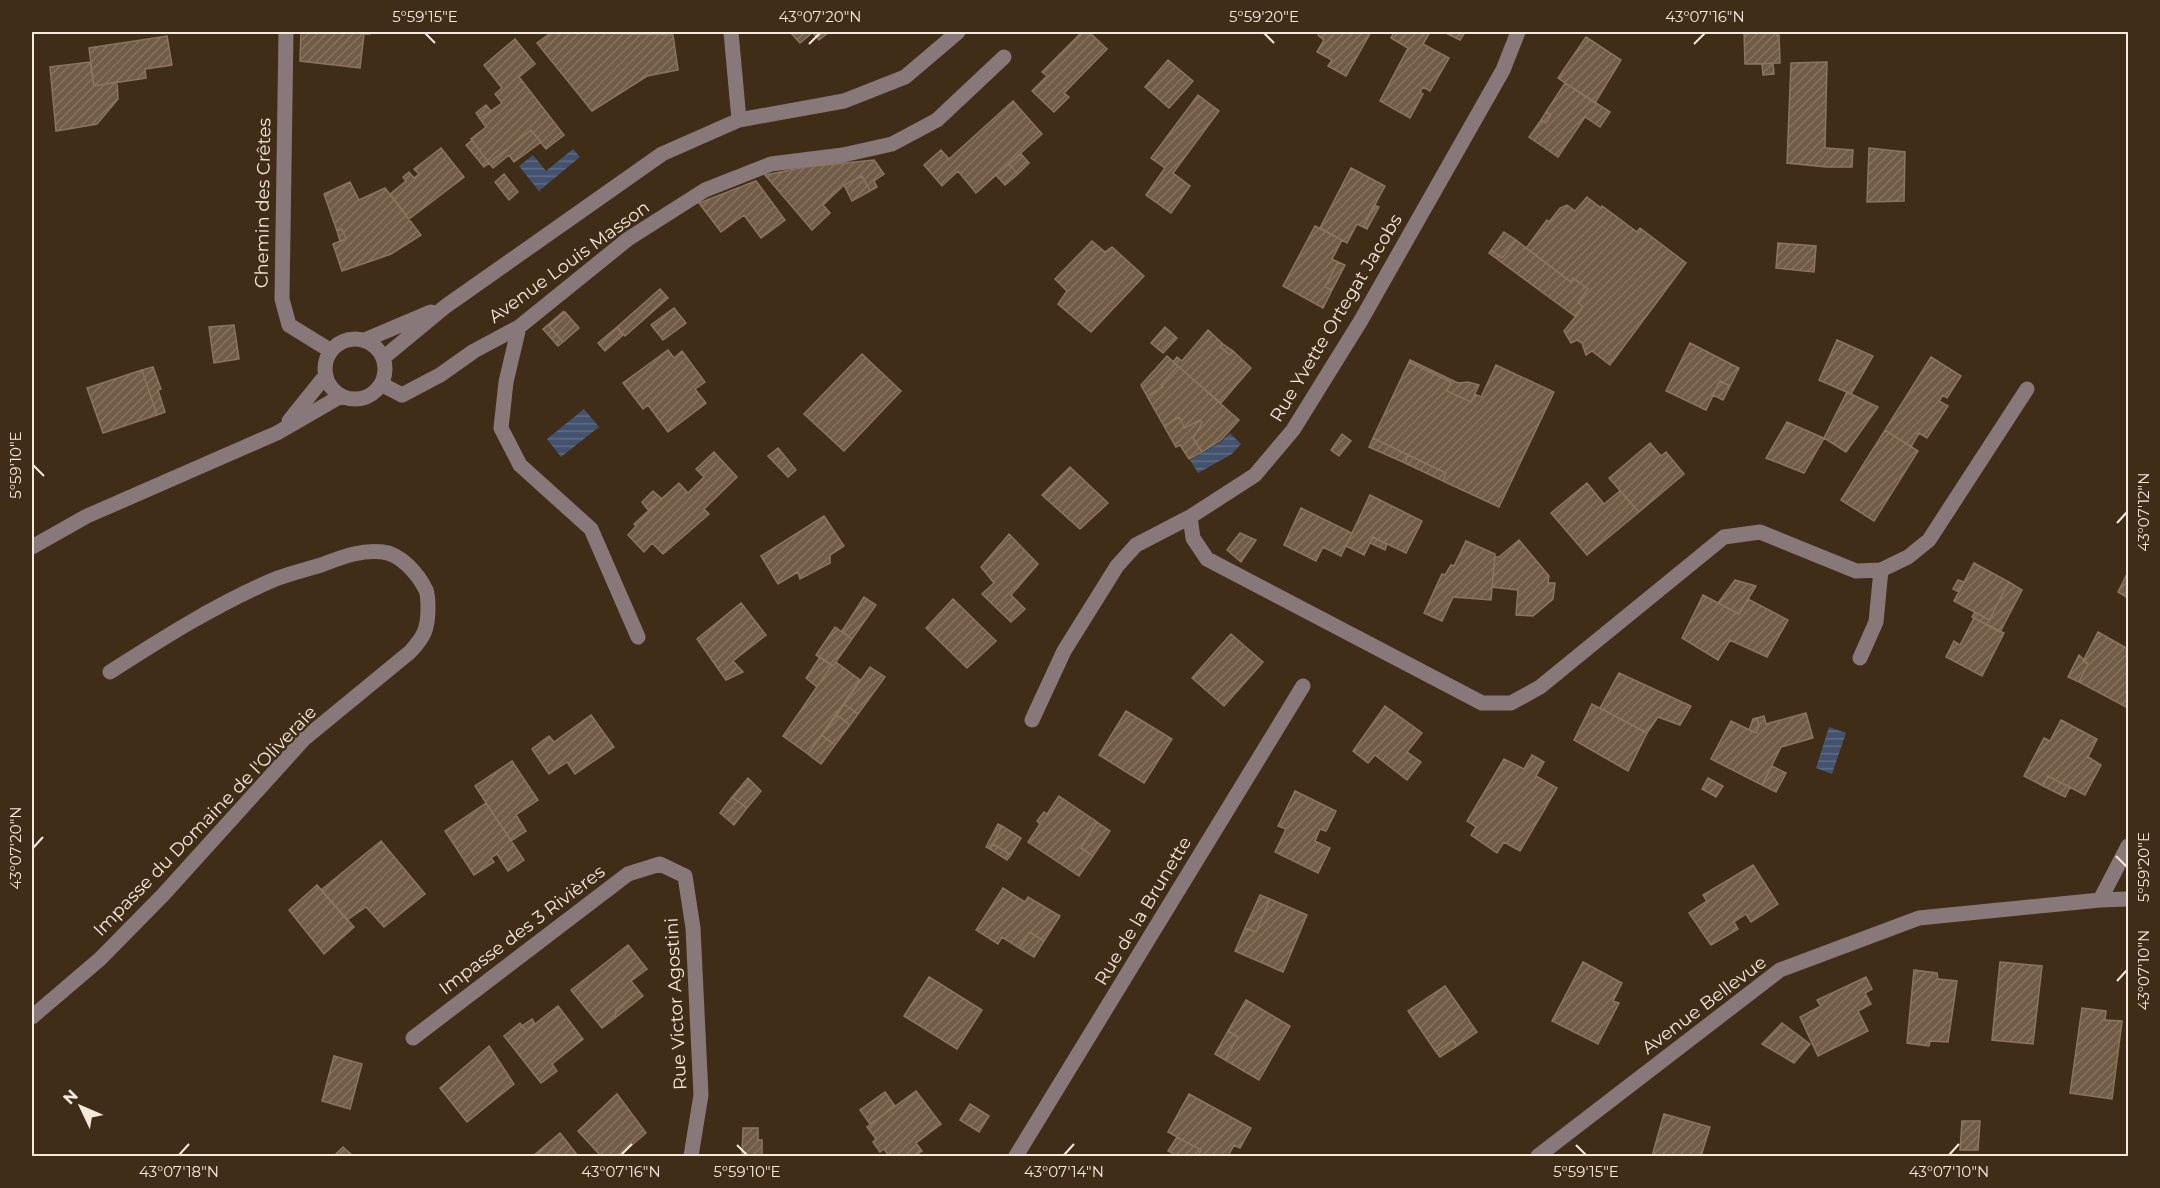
<svg xmlns="http://www.w3.org/2000/svg" width="2160" height="1188" font-family="Montserrat,sans-serif">
<defs>
<pattern id="water-rules" width="6" height="5" patternUnits="userSpaceOnUse" patternTransform="scale(1.5)"><rect width="6" height="5" fill="#43536f"/><path d="M0 2.5h6" fill="none" stroke="#5f6c83"/></pattern>
<pattern id="building-hatch" width="6" height="6" patternUnits="userSpaceOnUse" patternTransform="scale(1.5)"><rect width="6" height="6" fill="#705b45"/><path d="M-1 1l2-2M0 6l6-6M5 7l2-2" fill="none" stroke="#85735f"/></pattern>
</defs>
<rect width="100%" height="100%" fill="#402d18"/>
<!-- water -->
<path fill="url(#water-rules)" d="M573,149L580,157L539,191L519,166L533,155L546,171Z
M584,409L599,427L561,457L547,439Z
M1230,433L1241,444L1232,454L1198,473L1190,460L1221,442Z
M1829,727L1846,733L1832,774L1816,768Z"/>
<!-- building -->
<path fill="url(#building-hatch)" stroke="#8b755e" stroke-width="1.5" d="M301,32H370V34H364L360,68L300,61Z
M552,32L673,35L678,70L647,76L592,111L537,43Z
M790,32H813L800,43Z
M812,32H829L819,40Z
M1082,32H1089L1107,49L1064,93L1069,97L1054,112L1032,91L1047,76L1042,72Z
M1317,32H1371L1346,76L1328,66L1332,60L1317,52L1324,40L1319,36Z
M1394,32H1430L1423,44L1449,58L1430,91L1423,87L1420,92L1423,94L1410,118L1380,101L1408,48L1391,38Z
M1444,32H1465L1460,40Z
M1744,32H1777V36L1779,35L1780,63L1745,64Z
M167,36L172,65L145,69L146,78L94,86L89,48Z
M1586,37L1621,60L1595,103L1558,78Z
M515,39L535,64L519,77L564,135L546,149L531,130L489,163L471,139L486,127L480,119L502,103L495,94L502,88L484,65Z
M1168,60L1193,81L1169,108L1145,87Z
M90,62L94,86L117,82L118,99L97,124L56,131L50,67Z
M1827,62L1825,148L1853,150L1852,167H1826L1787,163L1791,63Z
M1773,63L1774,74L1763,75L1762,64Z
M1565,83L1610,112L1600,127L1585,117L1558,157L1529,137L1541,120L1546,123L1551,115L1546,112Z
M1198,95L1219,111L1173,173L1190,186L1171,213L1146,195L1165,168L1151,158Z
M1013,101L1042,134L976,193L958,171L942,186L924,165L941,150L949,159Z
M486,105L491,111L480,119L476,113Z
M1546,112L1551,115L1546,123L1541,120Z
M531,130L541,142L514,162L509,155L493,168L489,163Z
M472,140L489,163L484,167L466,145Z
M441,148L464,177L409,219L390,194L406,181L403,177L409,172L414,178L419,174L414,169Z
M1869,148L1905,152L1904,201L1867,202Z
M1021,154L1029,163L1018,174L1009,164Z
M874,160L884,174L874,181L877,187L870,191L862,176L844,185L823,205L830,213L812,230L765,175L806,167Z
M1009,164L1018,174L1005,185L996,175Z
M1351,168L1385,186L1363,227L1357,224L1347,243L1320,228Z
M504,174L518,192L509,200L495,182Z
M862,176L870,191L852,201L844,185Z
M756,181L785,220L761,238L744,215L721,232L699,203Z
M350,182L359,200L385,188L421,235L391,254L342,271L333,244L346,239L342,229L337,231L324,194Z
M1587,197L1601,208L1602,206L1637,232L1640,228L1686,263L1610,365L1592,351L1586,355L1582,343L1577,340L1571,343L1564,331L1583,307L1578,302L1588,289L1573,278L1571,282L1526,248L1547,220L1549,222L1560,208L1567,205L1575,211Z
M1374,205L1379,207L1367,229L1363,227Z
M1315,226L1342,240L1332,259L1338,262L1325,287L1332,290L1323,308L1283,286Z
M342,229L346,239L340,241L337,231Z
M1504,232L1516,240L1502,258L1491,250Z
M1516,240L1571,282L1573,278L1588,289L1578,302L1583,307L1576,317L1489,253L1491,250L1502,258Z
M1092,241L1105,252L1112,247L1144,276L1091,332L1058,304L1067,291L1055,279Z
M1778,243L1816,246L1814,272L1776,268Z
M1338,262L1345,265L1332,290L1325,287Z
M660,289L668,298L625,336L617,327Z
M674,308L686,323L663,340L651,325Z
M564,311L549,326L563,342L558,346L543,329Z
M565,312L579,328L563,342L549,326Z
M234,325L239,359L214,363L209,327Z
M617,327L623,335L605,351L598,343Z
M1165,327L1177,338L1163,353L1151,343Z
M1208,330L1223,344L1220,347L1230,355L1233,351L1251,368L1221,403L1173,362L1177,357L1182,361Z
M1837,340L1873,356L1851,394L1819,380Z
M1690,343L1739,368L1730,386L1720,381L1706,410L1666,391Z
M1223,344L1233,351L1230,355L1220,347Z
M668,350L674,358L682,351L705,382L695,389L706,403L668,432L648,405L643,409L623,383Z
M862,354L901,391L844,451L804,414Z
M1167,356L1178,366L1161,385L1163,387L1147,396L1141,385Z
M1931,357L1961,376L1947,398L1943,395L1939,401L1948,406L1927,438L1919,433L1911,447L1885,430Z
M1410,360L1458,383L1468,382L1479,385L1471,402L1447,391L1451,382L1409,362Z
M1409,362L1451,382L1447,391L1471,402L1475,394L1481,397L1496,365L1554,392L1499,507L1443,481L1446,473L1373,438Z
M1178,366L1239,420L1221,440L1202,452L1193,438L1202,423L1200,420L1185,428L1179,417L1164,426L1147,396L1163,387L1161,385Z
M153,367L161,389L158,390L165,412L157,415L142,370Z
M142,370L157,415L103,433L87,388Z
M1720,381L1730,386L1723,400L1713,395Z
M1847,392L1878,407L1846,452L1824,438Z
M1179,417L1185,428L1200,420L1202,423L1193,438L1202,452L1189,459L1180,445L1176,447L1164,426Z
M1787,422L1824,438L1804,473L1766,458Z
M1885,430L1918,451L1874,521L1841,500Z
M1342,434L1351,441L1339,456L1331,450Z
M1373,438L1408,455L1405,463L1369,447Z
M1650,443L1661,456L1666,452L1684,474L1639,512L1609,478Z
M778,448L796,470L788,477L768,456Z
M714,452L737,477L704,509L709,514L663,554L652,543L644,552L628,535L636,526L634,524L679,483L688,493L704,477L696,469Z
M1408,455L1446,473L1443,481L1405,463Z
M1070,467L1108,503L1080,529L1042,495Z
M1587,483L1604,504L1620,491L1639,512L1587,555L1551,513Z
M653,491L662,499L648,510L642,502Z
M1370,495L1422,521L1406,553L1373,537L1364,555L1346,546Z
M1301,508L1352,533L1341,556L1323,547L1316,561L1284,545Z
M824,516L844,546L830,555V563L800,579L798,572L778,584L761,556Z
M1240,533L1256,540L1241,562L1227,550Z
M1009,534L1038,564L1011,595L1025,609L1011,622L982,594L994,583L981,567Z
M1373,537L1387,544L1385,550L1370,543Z
M1519,540L1549,576L1548,583H1555L1553,599L1533,616L1516,615L1518,590L1492,587L1495,557H1499Z
M1466,541L1495,554L1491,600L1453,597L1442,621L1424,613L1442,574L1445,575L1451,565L1454,566Z
M1974,563L2009,582L1989,620L1954,601Z
M2128,572V598L2118,592Z
M1735,580L1756,586L1739,614L1718,603Z
M1958,580L1964,582L1959,592L1953,589Z
M2009,582L2022,590L2000,632L1972,617L1975,612L1989,620Z
M1703,595L1739,614L1748,599L1788,620L1767,657L1730,640L1718,660L1682,638Z
M864,597L876,605L852,639L842,631Z
M953,599L996,641L967,668L926,628Z
M741,603L766,635L733,661L743,672L726,680L697,639Z
M1974,618L2004,633L1982,676L1946,657L1954,641L1960,645Z
M835,627L852,639L833,666L816,655Z
M2098,632L2128,649V708L2079,682L2088,664L2083,661Z
M1231,634L1263,662L1224,706L1192,678Z
M2079,655L2088,664L2079,682L2068,677Z
M820,657L832,665L817,687L806,678Z
M836,662L860,680L808,754L783,736L832,665L833,666Z
M870,667L885,677L858,714L844,704Z
M1619,673L1691,706L1680,725L1658,717L1647,733L1600,708Z
M844,704L858,714L850,725L837,715Z
M1592,704L1647,733L1628,771L1574,740Z
M1385,706L1422,733L1407,752L1421,762L1407,780L1375,755L1368,763L1353,751Z
M1126,711L1172,739L1144,783L1099,755Z
M1806,713L1813,738L1781,747L1762,785L1711,759L1731,721L1756,733L1759,726L1757,718L1764,716L1766,724Z
M591,715L614,747L575,774L567,762L549,774L532,749L549,736L554,742Z
M837,715L850,725L835,745L822,735Z
M1757,718L1759,726L1756,733L1749,730L1753,719Z
M2061,720L2097,739L2088,757L2101,765L2085,795L2048,776L2043,786L2024,776L2044,738L2050,741Z
M822,735L835,745L821,764L808,754Z
M1532,755L1544,762L1536,776L1557,788L1520,851L1504,842L1497,853L1471,835L1476,827L1467,821L1504,759L1524,769Z
M512,761L538,800L516,815L526,831L511,841L475,786Z
M1772,766L1786,773L1776,792L1762,785Z
M2048,776L2070,787L2065,797L2043,786Z
M748,778L761,791L747,808L732,797Z
M1708,778L1723,786L1716,797L1702,789Z
M1295,791L1336,811L1326,831L1320,829L1315,841L1330,848L1318,873L1275,852L1286,829L1278,826Z
M1059,796L1097,822L1081,848L1093,856L1079,876L1028,842L1040,824L1037,821L1044,812L1047,814Z
M732,797L747,808L734,825L720,813Z
M486,803L524,860L508,871L497,854L491,858L494,862L474,875L445,831Z
M1097,822L1110,831L1093,856L1081,848Z
M998,824L1002,826L990,849L986,847Z
M1002,826L1021,838L1011,855L993,844Z
M381,841L425,894L384,927L366,907L347,920L321,890Z
M993,844L1011,855L1007,860L990,849Z
M1753,865L1778,904L1751,922L1746,914L1734,922L1738,929L1711,945L1689,913L1707,901L1703,895Z
M317,885L354,927L324,954L289,910Z
M1003,888L1025,902L1028,897L1060,916L1044,941L1030,932L1019,948L1002,937L998,944L976,930Z
M1260,895L1270,899L1256,932L1245,928Z
M1270,899L1307,915L1283,972L1235,951L1245,928L1256,932Z
M1030,932L1044,941L1034,957L1019,948Z
M628,945L647,969L631,981L639,991L616,1010L615,1018L602,1028L571,990Z
M1583,962L1622,983L1613,1001L1619,1003L1598,1044L1552,1021Z
M2000,962L2042,966L2033,1044L1992,1040Z
M1914,970L1937,973L1938,979L1957,981L1948,1042L1930,1041L1929,1046L1907,1043Z
M929,977L982,1010L957,1049L904,1016Z
M1866,977L1872,989L1865,993L1871,1004L1858,1011L1868,1031L1818,1056L1800,1017L1821,1006L1817,1000Z
M1445,986L1477,1032L1457,1046L1453,1040L1436,1052L1408,1011Z
M639,991L643,996L615,1018L616,1010Z
M1246,1000L1290,1026L1259,1080L1225,1060L1238,1037L1228,1031Z
M558,1006L583,1039L552,1064L557,1071L541,1083L504,1036L520,1023L526,1031Z
M2082,1008L2106,1011L2105,1020L2122,1021L2112,1099L2070,1093Z
M532,1019L535,1024L526,1031L522,1026Z
M1782,1023L1810,1044L1794,1063L1762,1044Z
M1228,1031L1238,1037L1225,1060L1215,1054Z
M1453,1040L1457,1046L1440,1057L1436,1052Z
M489,1046L514,1084L467,1122L440,1088Z
M334,1056L362,1064L350,1109L322,1101Z
M916,1091L941,1124L916,1143L922,1151L914,1156H889L884,1149L880,1152L873,1142L876,1139L867,1127Z
M885,1092L895,1106L870,1124L860,1110Z
M617,1094L646,1133L619,1156H601L578,1131Z
M1189,1094L1251,1128L1240,1148L1234,1145L1228,1156H1198L1201,1150L1168,1132Z
M970,1104L989,1116L979,1132L960,1120Z
M1664,1114L1710,1127L1701,1156H1652Z
M1962,1121H1980L1978,1150H1960Z
M743,1128H758V1140H762V1156H742Z
M560,1133L578,1156H533Z
M1177,1137L1201,1150L1198,1156H1178L1168,1151Z
M343,1147L353,1156H334Z"/>
<g fill="none" stroke-linecap="round" stroke-linejoin="round">
<!-- minor -->
<path stroke="#887879" stroke-width="15" d="M286,32L282,299L289,325L331,351
M731,32L739,120
M519,327L506,382L501,428L520,465L591,529L638,637
M325 369a30 30 0 1 1 60 0a30 30 0 1 1-60 0Z
M365,340L431,312
M383,358L446,306L662,154L739,120L844,101L905,77L958,32
M381,384L402,395L440,375L474,351L519,327L628,239L705,190L771,164L843,155L892,144L937,120L1004,57
M289,421L326,375
M1190,517L1193,538L1207,559L1482,703H1511L1540,687L1724,537L1760,532L1856,571L1881,570L1908,557L1929,540L2027,389
M32,547L87,516L277,433L341,396
M1860,658L1876,622L1881,570
M1032,720L1064,651L1117,566L1136,545L1190,517L1255,475L1293,430L1360,322L1503,70L1518,32
M2100,900L2128,846
M32,1017L100,959L163,895L304,739L410,652C424,637 428,629 428,608C428,601 428,595 426,590C418,574 401,554 383,552C361,549 340,558 321,565C305,570 288,574 273,580C215,605 163,638 110,672
M413,1038L628,874L660,864L685,876L693,928L701,1095L691,1156
M1016,1156L1303,686
M1538,1156L1780,970L1919,918L2100,900L2128,899"/>
</g>
<!-- ticks -->
<path fill="none" stroke="#f5e9dc" stroke-width="2" d="M425,33L435,43M1264,33L1274,43M809,44L820,33M1694,44L1705,33M33,465L44,476M2117,523L2127,512M33,848L43,837M2116,856L2127,867M2117,981L2127,970M737,1145L747,1155M1576,1145L1586,1155M179,1155L189,1144M621,1155L632,1144M1064,1155L1074,1144M1949,1155L1959,1144"/>
<g text-anchor="middle" stroke-width="5" stroke-linejoin="round" paint-order="stroke">
<!-- street labels -->
<g font-size="18" fill="#f5e9dc" stroke="#402d18">
<text transform="translate(263 203) rotate(-89)" y="6">Chemin des Crêtes</text>
<text transform="translate(569 262) rotate(-36)" y="6">Avenue Louis Masson</text>
<text transform="translate(1336 318) rotate(-59)" y="6">Rue Yvette Ortegat Jacobs</text>
<text transform="translate(205 821) rotate(-46)" y="6">Impasse du Domaine de l'Oliveraie</text>
<text transform="translate(1143 911) rotate(-59)" y="6">Rue de la Brunette</text>
<text transform="translate(522 930) rotate(-37)" y="6">Impasse des 3 Rivières</text>
<text transform="translate(676 1004) rotate(-93)" y="6">Rue Victor Agostini</text>
<text transform="translate(1704 1005) rotate(-37)" y="6">Avenue Bellevue</text>
</g>
</g>
<!-- border -->
<rect width="2160" height="1188" fill="none" stroke="#402d18" stroke-width="66"/>
<!-- north arrow -->
<g transform="translate(81 1107) rotate(314)" stroke="#402d18" stroke-width="4.5" paint-order="stroke">
<path d="M0-4.5L10 22L0 15L-10 22Z" fill="#f5e9dc"/>
<text y="-9" font-size="16" font-weight="bold" text-anchor="middle" fill="#f5e9dc">N</text>
</g>
<rect x="33" y="33" width="2094" height="1122" fill="none" stroke="#f5e9dc" stroke-width="2"/>
<g font-size="15" text-anchor="middle" fill="#f5e9dc">
<text x="425" y="22">5°59'15"E</text>
<text x="820" y="22">43°07'20"N</text>
<text x="1264" y="22">5°59'20"E</text>
<text x="1705" y="22">43°07'16"N</text>
<text transform="translate(16 465) rotate(-90)" y="5">5°59'10"E</text>
<text transform="translate(2144 512) rotate(-90)" y="5">43°07'12"N</text>
<text transform="translate(16 848) rotate(-90)" y="5">43°07'20"N</text>
<text transform="translate(2144 867) rotate(-90)" y="5">5°59'20"E</text>
<text transform="translate(2144 970) rotate(-90)" y="5">43°07'10"N</text>
<text x="179" y="1177">43°07'18"N</text>
<text x="621" y="1177">43°07'16"N</text>
<text x="747" y="1177">5°59'10"E</text>
<text x="1064" y="1177">43°07'14"N</text>
<text x="1586" y="1177">5°59'15"E</text>
<text x="1949" y="1177">43°07'10"N</text>
</g>
</svg>
